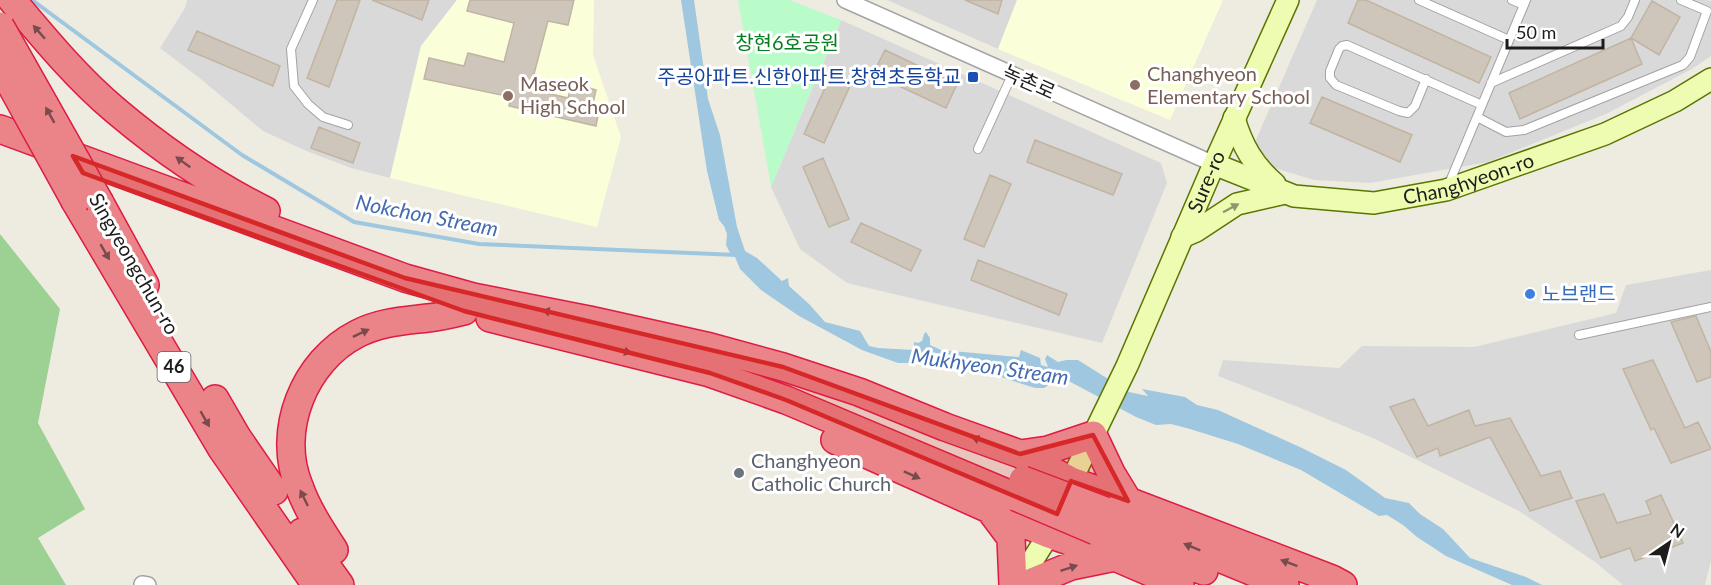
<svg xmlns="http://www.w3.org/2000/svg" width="1711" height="585" font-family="Lato,'Noto Sans KR',sans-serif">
<rect width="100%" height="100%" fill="#eeece1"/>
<!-- residential -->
<path fill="#dad9d9" d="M187,0H457L421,46L390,178L351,168L304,150L263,131L202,80L160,48L185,8Z
M887,0H1017L998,49Z
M1317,0H1709L1711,2V56L1692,69L1606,114L1488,162L1370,183L1314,180L1271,167L1255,142Z
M841,20L1161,163L1167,183L1102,343L847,283L800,249L771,187Z
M1711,270V561L1705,585H1623L1595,562L1519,511L1375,439L1298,407L1218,376L1223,360L1339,368L1362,346L1474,347L1616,313L1626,285Z"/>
<!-- education -->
<path fill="#faffd9" d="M457,0H594L593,55L621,137L597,227L390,178L421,46Z
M1017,0H1223L1170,120L998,49Z"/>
<!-- forest -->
<path fill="#9dd093" d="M0,234L60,309L38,423L85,509L38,538L66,585H0Z"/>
<!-- park -->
<path fill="#bafcc9" d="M738,0H790L841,20L771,187Z"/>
<!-- water -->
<path fill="#9fc7df" d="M681,0H694L708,99L720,135L737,227L745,251L757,258L782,281L788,278L789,286L809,304L825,322L860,331L869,346L878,348L914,350V342L918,343L922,341L924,334L926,332L930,338V345L941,350L1019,357L1021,350L1040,358L1041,365L1048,367L1045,359L1047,355L1058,362L1066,360H1078L1129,392L1148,396L1142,389L1185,397L1197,405L1218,410L1302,448L1346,470L1385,498L1409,503L1420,514L1443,529L1470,558L1526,577L1542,585H1512L1446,556L1417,537L1403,525L1387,515L1379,516L1301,470L1238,444L1190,429L1171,424L1156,425L1136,417L1065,379H1059L1044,388H1035L991,374L954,365L936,363H898L862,350L799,316L761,290L740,269L735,257L730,253L726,245L727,234L724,226L719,220L707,171Z"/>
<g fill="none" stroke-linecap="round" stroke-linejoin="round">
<!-- stream -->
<path stroke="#9fc7df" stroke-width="4" d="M32,0L242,155L354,222L479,244L737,255"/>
</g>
<!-- building -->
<path fill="#cec6ba" stroke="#c0b4a3" stroke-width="1.5" d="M337,0H360L329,87L307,78Z
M372,0H429L422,20Z
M470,0H574L568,25L548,21L530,89L568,98L572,83L596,90L593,103L600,105L596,126L509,106L511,97L424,79L429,58L464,66L468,53L504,62L514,23L467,11Z
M965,0H1002L998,14Z
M1358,0H1366L1491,57L1479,83L1348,23Z
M1652,1L1680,17L1659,55L1631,38Z
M197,31L280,66L273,86L188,50Z
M1631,38L1642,64L1520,119L1509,93Z
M885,50L957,84L946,108L873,74Z
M830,77L850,86L824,143L804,134Z
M1322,97L1412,135L1400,162L1310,123Z
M319,127L360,143L353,163L311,148Z
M1035,140L1122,174L1113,195L1027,162Z
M823,158L849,219L829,227L803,167Z
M990,175L1011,184L984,247L964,239Z
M861,223L921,250L911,271L851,242Z
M978,260L1067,294L1059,315L971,280Z
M1696,316L1711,352V377L1697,382L1671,322Z
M1653,360L1685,428L1698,422L1711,449L1671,463L1654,428L1651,430L1623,369Z
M1414,399L1428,426L1469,410L1475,426L1510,418L1541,476L1560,471L1572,498L1530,511L1490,437L1440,456L1438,448L1417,457L1390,407Z
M1604,494L1617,523L1651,514L1646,501L1661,495L1683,543L1635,561L1630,548L1601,558L1576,501Z"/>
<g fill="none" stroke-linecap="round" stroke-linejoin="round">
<defs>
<path id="lane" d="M313,0L291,49L294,86L308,104L323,117L348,125
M1419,0L1509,40
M1512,0L1524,5
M1426,79L1415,106L1408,113L1399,111L1336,85L1330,78V71L1339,49L1342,46L1347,45L1482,105
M1491,83L1621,26L1628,17L1635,0
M1477,117L1506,132L1524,130L1683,65L1690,57L1707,11L1681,0
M978,149L1012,75
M1448,186L1526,0
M1579,335L1711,307"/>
<path id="street" d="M845,0L1214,164
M142,584L148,585"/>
<g id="secondary">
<path d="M1234,118C1242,146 1254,166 1275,184"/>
<path id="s1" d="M1214,164L1294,196L1374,203L1446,190L1605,134L1675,101L1711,79"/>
<path d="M1182,237L1196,231L1237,204L1285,193"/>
<path id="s2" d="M1017,585L1049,534L1071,481L1127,366L1214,164L1288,0"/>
</g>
<path id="highway" d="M12,0C44,38 77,78 115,110C161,149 212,184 266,211
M0,129L405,278L473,297L589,320L710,347L783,367L859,392L945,427L1020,454L1071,481L1128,501L1332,579L1343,585
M75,201L222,449L316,585
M100,203L145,285
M490,318L710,373L786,400L1016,497
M215,399L237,437L274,491
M835,440L989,509L1049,534L1115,557L1180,585
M1020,454L1048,450L1093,435L1111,473L1128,501
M990,510L1011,538L1013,585
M1122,518L1285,585
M302,532L340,585
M1102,533L1204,571
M334,550C321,530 307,509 299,486C276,431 304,361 357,334C380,322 403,321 428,318C440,317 452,314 464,311
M1025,585L1071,566L1115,557"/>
</defs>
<!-- lane casing -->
<use href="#lane" stroke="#a3a3a3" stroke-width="10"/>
<!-- street casing -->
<use href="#street" stroke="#a3a3a3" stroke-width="18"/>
<!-- secondary casing -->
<use href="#secondary" stroke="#597600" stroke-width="24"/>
<!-- highway casing -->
<use href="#highway" stroke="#df1b43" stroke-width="30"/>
<!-- lane -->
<use href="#lane" stroke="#fff" stroke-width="8"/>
<!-- street -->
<use href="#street" stroke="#fff" stroke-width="15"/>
<!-- secondary -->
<use href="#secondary" stroke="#eefcb1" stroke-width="21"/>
<!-- highway -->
<use href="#highway" stroke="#ea8489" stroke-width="27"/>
<defs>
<path id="highway-bridge" d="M0,26L100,203
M0,65L75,201
M1023,480L1105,511
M1016,497L1096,531"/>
</defs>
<!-- highway-bridge casing -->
<use href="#highway-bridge" stroke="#df1b43" stroke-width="30" stroke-linecap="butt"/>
<!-- highway-bridge -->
<use href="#highway-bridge" stroke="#ea8489" stroke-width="27"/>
</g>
<!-- one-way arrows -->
<defs><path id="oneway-solid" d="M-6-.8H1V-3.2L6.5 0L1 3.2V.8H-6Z" transform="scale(1.5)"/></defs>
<g fill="#794b4d">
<use href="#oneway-solid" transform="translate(39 32) rotate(-131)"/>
<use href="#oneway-solid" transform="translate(50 115) rotate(-119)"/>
<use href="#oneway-solid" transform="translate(183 162) rotate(-144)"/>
<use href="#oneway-solid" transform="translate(105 252) rotate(60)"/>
<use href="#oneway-solid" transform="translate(551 312) rotate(-169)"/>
<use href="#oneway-solid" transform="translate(361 333) rotate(-25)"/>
<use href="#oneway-solid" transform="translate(623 351) rotate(14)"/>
<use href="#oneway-solid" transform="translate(205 419) rotate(60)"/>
<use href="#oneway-solid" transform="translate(980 440) rotate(-161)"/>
<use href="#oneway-solid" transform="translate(912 475) rotate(24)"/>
<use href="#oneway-solid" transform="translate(304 498) rotate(-116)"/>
<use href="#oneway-solid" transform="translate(1192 547) rotate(-158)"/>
<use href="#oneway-solid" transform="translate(1289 563) rotate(-159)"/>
<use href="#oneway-solid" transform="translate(1069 568) rotate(-18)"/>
</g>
<use fill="#90976e" href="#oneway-solid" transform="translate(1231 208) rotate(-28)"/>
<!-- marked area -->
<path fill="#d62828" fill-opacity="0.2" stroke="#d62828" stroke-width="4.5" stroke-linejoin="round" d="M73,156L405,278L783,367L1020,454L1093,435L1128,501L1071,481L1057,514L786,400L710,373L464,311L83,173Z"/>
<!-- markers -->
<rect fill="#1a4fb4" stroke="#fff" stroke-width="2" x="967" y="71" width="12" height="12" rx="3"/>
<g fill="#8d6e63" stroke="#fff" stroke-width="2">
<circle cx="1135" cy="85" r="6"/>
<circle cx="508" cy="96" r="6"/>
</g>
<circle fill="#3f7fe0" stroke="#fff" stroke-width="2" cx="1530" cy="294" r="6"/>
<circle fill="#6b7280" stroke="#fff" stroke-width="2" cx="739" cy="473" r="6"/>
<g text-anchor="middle" stroke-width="6" stroke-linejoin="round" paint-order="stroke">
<!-- shield labels -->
<rect fill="#fff" stroke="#606060" stroke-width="1.5" x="157.5" y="352" width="33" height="30" rx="4.5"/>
<g font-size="18" font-weight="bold" fill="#1c1c1c">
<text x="174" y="373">46</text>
</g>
<!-- park labels -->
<g font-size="20" fill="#067e20" stroke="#fff">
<text x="787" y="50">창현6호공원</text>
</g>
<!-- education labels -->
<g font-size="20" fill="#785e54" stroke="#fff" text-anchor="start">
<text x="1147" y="81">Changhyeon<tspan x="1147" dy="23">Elementary School</tspan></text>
<text x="520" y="91">Maseok<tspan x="520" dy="23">High School</tspan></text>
</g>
<!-- transit labels -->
<g font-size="20" fill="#164399" stroke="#fff" text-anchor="end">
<text x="961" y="84">주공아파트.신한아파트.창현초등학교</text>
</g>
<!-- street labels -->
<g font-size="20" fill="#1c1c1c" stroke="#fff">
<text transform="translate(1029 82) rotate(24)" y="7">녹촌로</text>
<text dy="7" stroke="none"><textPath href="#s1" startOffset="264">Changhyeon-ro</textPath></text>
<text dy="7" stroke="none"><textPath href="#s2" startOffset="446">Sure-ro</textPath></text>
<text transform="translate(134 264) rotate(60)" y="7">Singyeongchun-ro</text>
</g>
<!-- shop labels -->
<g font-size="20" fill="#366cbe" stroke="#fff" text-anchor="start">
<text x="1542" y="301">노브랜드</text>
</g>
<!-- worship labels -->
<g font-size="20" fill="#5b616d" stroke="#fff" text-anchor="start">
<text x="751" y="468">Changhyeon<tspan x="751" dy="23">Catholic Church</tspan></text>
</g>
<!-- water labels -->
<g font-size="21" font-style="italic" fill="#446bb0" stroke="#fff">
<text transform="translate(427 216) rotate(11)" y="7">Nokchon Stream</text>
<text transform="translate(990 367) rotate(8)" y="7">Mukhyeon Stream</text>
</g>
</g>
<!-- north arrow -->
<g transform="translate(1669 543) rotate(35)" stroke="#ffffff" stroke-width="4.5" paint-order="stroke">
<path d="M0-4.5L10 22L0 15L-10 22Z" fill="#1c1c1c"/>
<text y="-9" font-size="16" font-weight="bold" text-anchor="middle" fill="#1c1c1c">N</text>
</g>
<!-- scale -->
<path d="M1507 39v9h96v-9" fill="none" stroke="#1c1c1c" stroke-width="3"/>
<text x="1516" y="39" font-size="18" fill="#1c1c1c" stroke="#ffffff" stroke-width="4.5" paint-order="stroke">50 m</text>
</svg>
